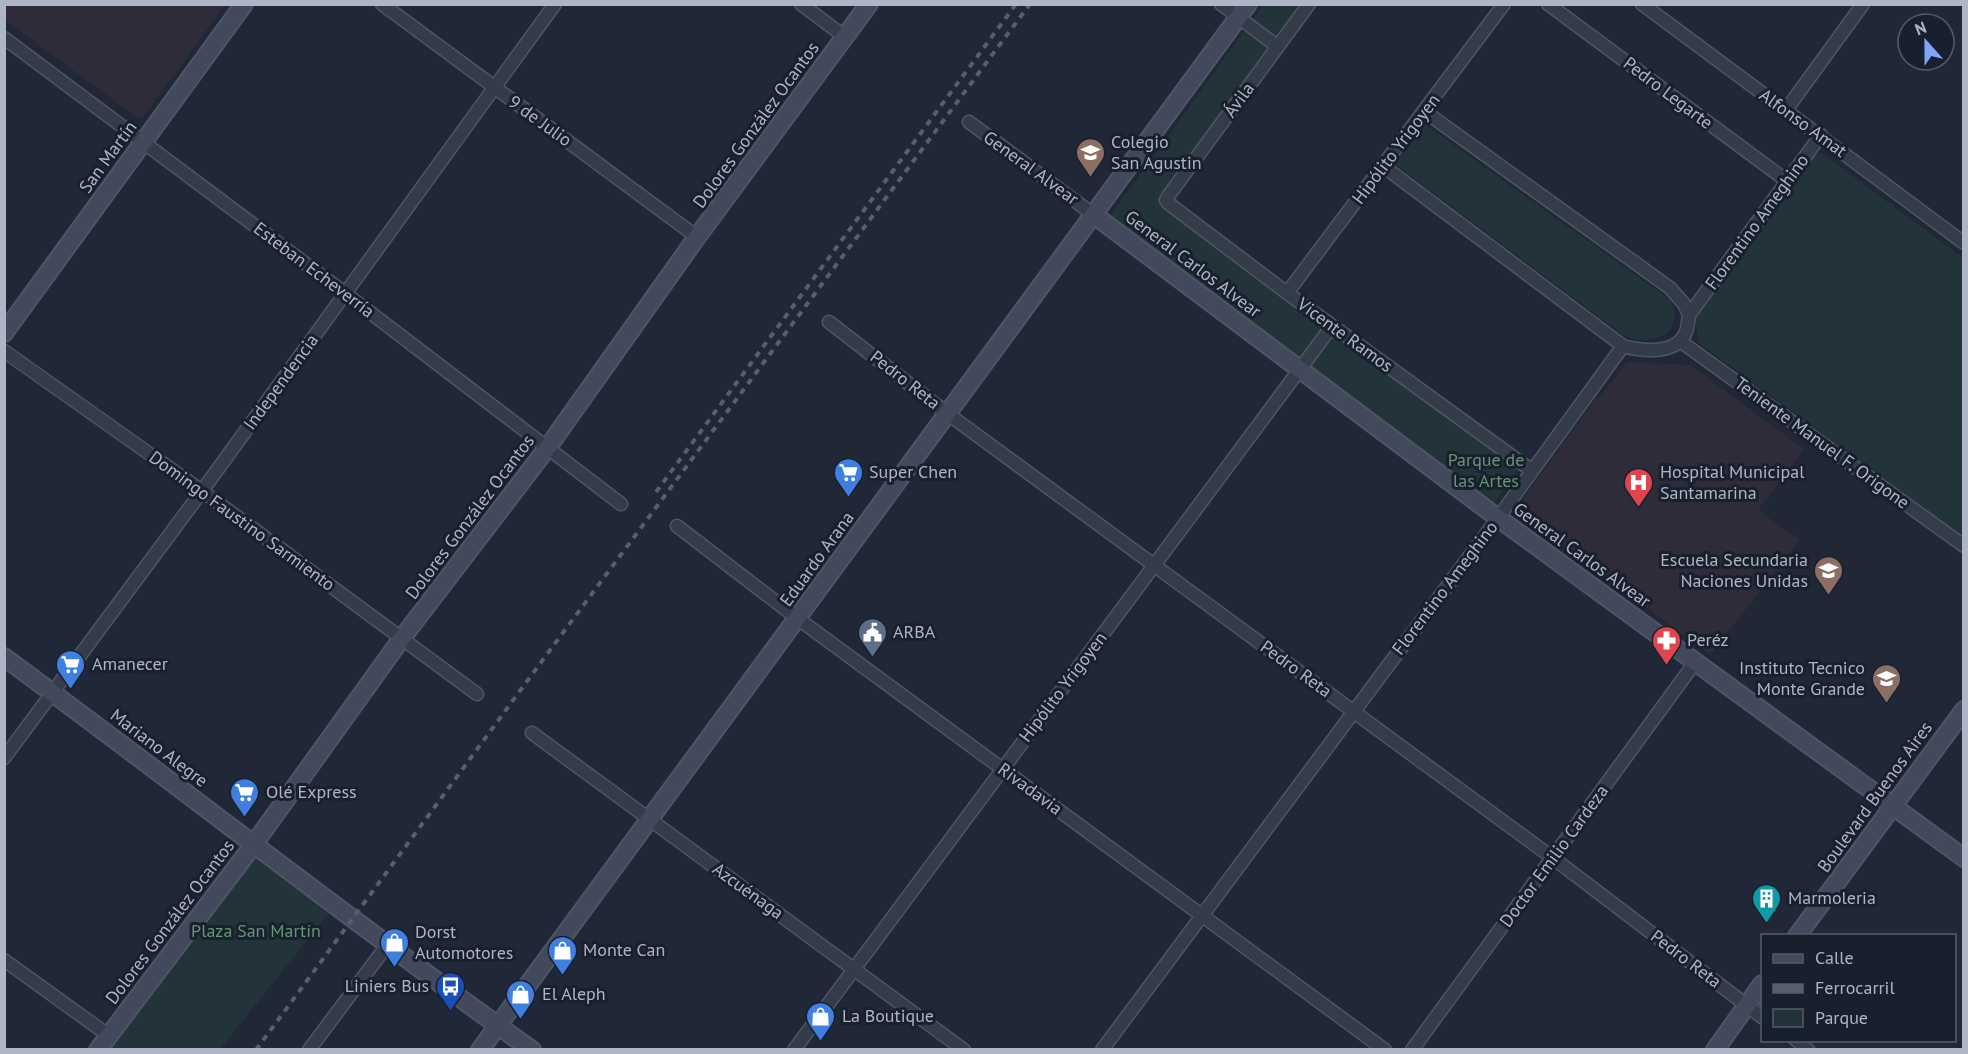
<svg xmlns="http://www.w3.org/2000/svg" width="1968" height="1054" font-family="'PT Sans',sans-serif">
<rect width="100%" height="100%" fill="#202838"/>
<!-- medical -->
<path fill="#2f2c3a" d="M5,4H225V5L144,116L138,118L5,20Z
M1627,362L1690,365L1804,449L1758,510L1800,540L1710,655L1519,513L1518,506L1597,397L1599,398Z"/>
<!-- green -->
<path fill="#223439" d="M1263,5H1303L1159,204L1519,468L1494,503L1110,216Z
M1423,123L1669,299C1677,312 1676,319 1669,332C1654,341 1641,343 1625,336L1395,164L1394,161L1419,125Z
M1823,154L1963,258V538L1699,343L1695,320L1813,155Z
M254,858L329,913L220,1049H111Z"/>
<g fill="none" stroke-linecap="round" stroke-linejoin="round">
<defs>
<path id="street" d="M382,4L697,237
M801,4L845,37
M1221,4L1278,47
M1309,4L1169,195L1166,200L1168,203L1287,293L1531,470
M1548,4L1787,181
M1642,4L1964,243
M4,38L346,294L621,504
M1786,110L1863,4
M1424,111L1670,288L1684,304L1689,315
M969,122L1094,215
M1383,166L1623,346C1641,351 1675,355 1685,334C1688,329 1688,321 1689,315L1821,135
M1287,293L1504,4
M829,322L948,414L1553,858L1762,1017
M1680,341L1964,546
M4,351L202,491L477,694
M677,526L797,618L1385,1050
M532,733L964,1050
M4,758L202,491L555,4
M4,960L108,1035
M1796,1040L1808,1050
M309,1050L388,944
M794,1050L1332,326
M1102,1050L1498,518L1623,346
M1412,1050L1696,661"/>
<path id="secondary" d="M1094,215L1498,518L1964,858
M4,333L244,4
M4,657C181,787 353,923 532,1050
M1797,936L1964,710
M98,1050L254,844L402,638L548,447L697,237L869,4
M480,1050L1248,4
M1715,1050L1762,984"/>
</defs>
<!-- street casing -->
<use href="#street" stroke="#4e5563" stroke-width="15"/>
<!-- secondary casing -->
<use href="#secondary" stroke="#4e5563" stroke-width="20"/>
<!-- street -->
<use href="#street" stroke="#343b49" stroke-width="12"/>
<!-- secondary -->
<use href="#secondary" stroke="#42495c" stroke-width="16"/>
<!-- rail -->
<path stroke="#565e70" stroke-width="4" stroke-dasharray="6 6" stroke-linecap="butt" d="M656,492L1016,4
M256,1050L539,665L1030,4"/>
</g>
<!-- icons -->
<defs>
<symbol id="school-pin" viewBox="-11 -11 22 30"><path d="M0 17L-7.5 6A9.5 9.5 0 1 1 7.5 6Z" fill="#8d6e63" stroke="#19202d"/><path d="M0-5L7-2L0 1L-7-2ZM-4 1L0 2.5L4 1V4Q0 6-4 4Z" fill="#fff"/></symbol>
<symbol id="supermarket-pin" viewBox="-11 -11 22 30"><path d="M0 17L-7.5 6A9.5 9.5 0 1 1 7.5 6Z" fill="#3f7fe0" stroke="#19202d"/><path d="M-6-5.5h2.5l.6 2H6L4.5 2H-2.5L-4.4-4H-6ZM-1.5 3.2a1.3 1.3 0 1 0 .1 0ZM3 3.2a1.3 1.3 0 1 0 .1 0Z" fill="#fff"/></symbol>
<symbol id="hospital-pin" viewBox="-11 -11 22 30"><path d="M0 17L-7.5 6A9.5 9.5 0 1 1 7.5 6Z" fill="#e0444e" stroke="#19202d"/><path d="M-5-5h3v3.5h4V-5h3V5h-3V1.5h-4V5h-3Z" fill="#fff"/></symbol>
<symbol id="civic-pin" viewBox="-11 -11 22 30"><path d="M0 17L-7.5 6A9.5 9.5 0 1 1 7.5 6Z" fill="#5c6f8a" stroke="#19202d"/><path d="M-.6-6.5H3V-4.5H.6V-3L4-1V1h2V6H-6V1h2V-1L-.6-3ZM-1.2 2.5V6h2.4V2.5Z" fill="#fff"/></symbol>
<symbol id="pharmacy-pin" viewBox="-11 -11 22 30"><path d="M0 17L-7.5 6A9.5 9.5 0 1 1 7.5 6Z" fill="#e0444e" stroke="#19202d"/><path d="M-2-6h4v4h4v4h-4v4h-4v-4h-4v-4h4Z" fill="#fff"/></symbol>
<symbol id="building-pin" viewBox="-11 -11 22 30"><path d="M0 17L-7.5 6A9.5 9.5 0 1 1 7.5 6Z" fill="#0f9aa8" stroke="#19202d"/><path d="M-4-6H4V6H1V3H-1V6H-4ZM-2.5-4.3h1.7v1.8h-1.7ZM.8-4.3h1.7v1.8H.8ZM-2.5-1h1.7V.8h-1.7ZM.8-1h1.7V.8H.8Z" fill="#fff"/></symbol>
<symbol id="shop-pin" viewBox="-11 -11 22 30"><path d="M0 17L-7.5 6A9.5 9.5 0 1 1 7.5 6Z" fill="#3f7fe0" stroke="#19202d"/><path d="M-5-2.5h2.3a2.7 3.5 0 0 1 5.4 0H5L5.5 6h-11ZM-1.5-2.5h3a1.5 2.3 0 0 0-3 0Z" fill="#fff"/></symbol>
<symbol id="bus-pin" viewBox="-11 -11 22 30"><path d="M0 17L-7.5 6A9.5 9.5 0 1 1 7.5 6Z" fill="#1a4fb4" stroke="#19202d"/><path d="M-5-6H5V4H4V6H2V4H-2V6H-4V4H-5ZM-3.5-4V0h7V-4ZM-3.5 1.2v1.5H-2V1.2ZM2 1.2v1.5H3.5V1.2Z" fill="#fff"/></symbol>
</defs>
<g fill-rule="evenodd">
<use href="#school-pin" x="1074" y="136" width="33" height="45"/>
<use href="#supermarket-pin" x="832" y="456" width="33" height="45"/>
<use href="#hospital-pin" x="1622" y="466" width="33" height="45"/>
<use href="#school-pin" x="1812" y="554" width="33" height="45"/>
<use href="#civic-pin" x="856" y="616" width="33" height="45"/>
<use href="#pharmacy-pin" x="1650" y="624" width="33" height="45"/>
<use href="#supermarket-pin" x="54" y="648" width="33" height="45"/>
<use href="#school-pin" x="1870" y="662" width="33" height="45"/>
<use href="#supermarket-pin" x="228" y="776" width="33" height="45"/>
<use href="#building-pin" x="1750" y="882" width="33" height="45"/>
<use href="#shop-pin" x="378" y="926" width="33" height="45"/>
<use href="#shop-pin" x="546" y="934" width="33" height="45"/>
<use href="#bus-pin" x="434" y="970" width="33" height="45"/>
<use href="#shop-pin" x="504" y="978" width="33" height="45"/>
<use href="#shop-pin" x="804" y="1000" width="33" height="45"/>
</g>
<g text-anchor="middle" stroke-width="6" stroke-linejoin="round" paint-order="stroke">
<!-- street labels -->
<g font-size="18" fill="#aeb5c5" stroke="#19202d">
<text transform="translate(1668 93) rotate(37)" y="6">Pedro Legarte</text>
<text transform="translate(1239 100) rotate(-54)" y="6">Ávila</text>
<text transform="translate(540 121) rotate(36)" y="6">9 de Julio</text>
<text transform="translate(1803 123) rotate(36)" y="6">Alfonso Amat</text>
<text transform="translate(756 125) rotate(-54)" y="6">Dolores González Ocantos</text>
<text transform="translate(1396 149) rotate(-53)" y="6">Hipólito Yrigoyen</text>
<text transform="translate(108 157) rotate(-54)" y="6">San Martín</text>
<text transform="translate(1031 168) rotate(36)" y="6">General Alvear</text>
<text transform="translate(1757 222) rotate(-54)" y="6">Florentino Ameghino</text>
<text transform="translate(1193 264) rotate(37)" y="6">General Carlos Alvear</text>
<text transform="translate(314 270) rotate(37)" y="6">Esteban Echeverría</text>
<text transform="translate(1345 335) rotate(36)" y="6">Vicente Ramos</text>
<text transform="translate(905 380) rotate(38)" y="6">Pedro Reta</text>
<text transform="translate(281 382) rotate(-54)" y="6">Independencia</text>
<text transform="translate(1822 443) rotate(36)" y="6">Teniente Manuel F. Origone</text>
<text transform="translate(470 517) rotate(-53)" y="6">Dolores González Ocantos</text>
<text transform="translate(242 521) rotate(36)" y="6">Domingo Faustino Sarmiento</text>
<text transform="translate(1582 555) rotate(36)" y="6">General Carlos Alvear</text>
<text transform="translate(817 559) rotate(-54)" y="6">Eduardo Arana</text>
<text transform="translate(1445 588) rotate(-53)" y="6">Florentino Ameghino</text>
<text transform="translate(1296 669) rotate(36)" y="6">Pedro Reta</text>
<text transform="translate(1063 687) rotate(-53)" y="6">Hipólito Yrigoyen</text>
<text transform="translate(159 748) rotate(37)" y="6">Mariano Alegre</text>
<text transform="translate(1030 789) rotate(36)" y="6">Rivadavia</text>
<text transform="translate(1875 797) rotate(-54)" y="6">Boulevard Buenos Aires</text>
<text transform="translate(1554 856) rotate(-54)" y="6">Doctor Emilio Cardeza</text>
<text transform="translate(748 891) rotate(36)" y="6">Azcuénaga</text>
<text transform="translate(170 922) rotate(-53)" y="6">Dolores González Ocantos</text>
<text transform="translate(1686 959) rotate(37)" y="6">Pedro Reta</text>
</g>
<!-- poi labels -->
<g font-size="18" fill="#aeb5c5" stroke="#19202d" text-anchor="start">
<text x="1111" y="148">Colegio<tspan x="1111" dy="21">San Agustin</tspan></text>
<text x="869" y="478">Super Chen</text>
<text x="1660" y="478">Hospital Municipal<tspan x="1660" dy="21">Santamarina</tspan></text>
<text x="1808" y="566" text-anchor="end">Escuela Secundaria<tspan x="1808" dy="21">Naciones Unidas</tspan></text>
<text x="893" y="638">ARBA</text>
<text x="1687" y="646">Peréz</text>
<text x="92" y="670">Amanecer</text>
<text x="1865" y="674" text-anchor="end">Instituto Tecnico<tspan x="1865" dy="21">Monte Grande</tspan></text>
<text x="266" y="798">Olé Express</text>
<text x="1788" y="904">Marmoleria</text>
<text x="415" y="938">Dorst<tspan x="415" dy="21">Automotores</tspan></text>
<text x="583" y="956">Monte Can</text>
<text x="429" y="992" text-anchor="end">Liniers Bus</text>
<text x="542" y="1000">El Aleph</text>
<text x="842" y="1022">La Boutique</text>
</g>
<!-- park labels -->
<g font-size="18" fill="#659675" stroke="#19202d">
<text x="1486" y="466">Parque de<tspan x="1486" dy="21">las Artes</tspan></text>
<text x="256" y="937">Plaza San Martín</text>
</g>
</g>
<!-- border -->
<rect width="1968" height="1054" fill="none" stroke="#aeb5c5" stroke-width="12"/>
<!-- legend -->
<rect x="1761" y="934" width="195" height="108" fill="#19202d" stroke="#555c6a" stroke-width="1.5"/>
<rect x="1773" y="954" width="30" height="9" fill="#42495c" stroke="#555c6a" stroke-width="1.5"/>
<text x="1815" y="964" font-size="18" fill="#aeb5c5">Calle</text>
<rect x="1773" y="984" width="30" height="9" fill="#565e70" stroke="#555c6a" stroke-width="1.5"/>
<text x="1815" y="994" font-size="18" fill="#aeb5c5">Ferrocarril</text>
<rect x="1773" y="1009" width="30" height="18" fill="#223439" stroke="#555c6a" stroke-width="1.5"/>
<text x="1815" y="1024" font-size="18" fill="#aeb5c5">Parque</text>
<!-- north arrow -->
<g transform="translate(1926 42) rotate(339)"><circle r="28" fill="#19202d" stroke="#555c6a" stroke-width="1.5"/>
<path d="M0-4.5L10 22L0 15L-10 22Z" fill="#80a4f9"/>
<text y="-9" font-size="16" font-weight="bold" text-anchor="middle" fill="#aeb5c5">N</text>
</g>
</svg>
